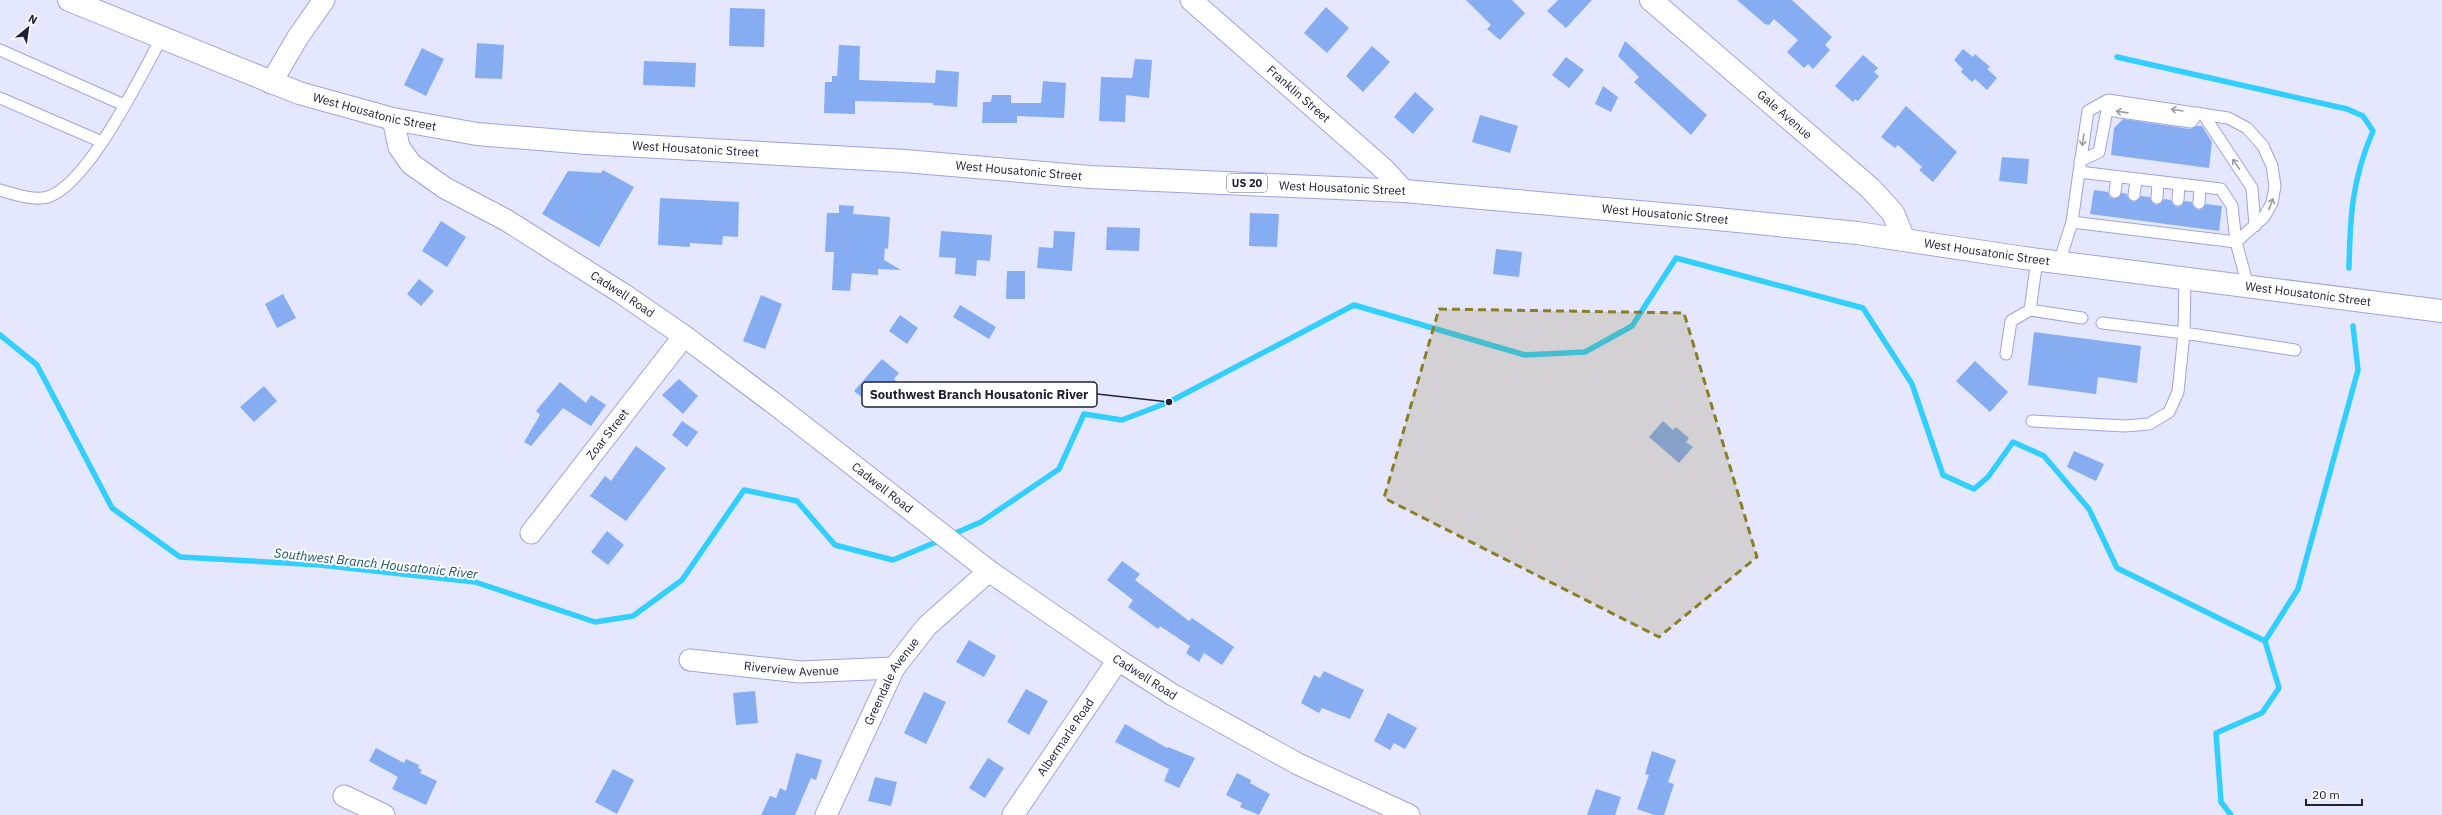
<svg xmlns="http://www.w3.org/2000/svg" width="2442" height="815" font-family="'IBM Plex Sans',sans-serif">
<rect width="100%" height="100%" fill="#e5e7ff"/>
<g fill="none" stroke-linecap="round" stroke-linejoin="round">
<!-- stream -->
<path stroke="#32cffc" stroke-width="5.5" d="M2117,57L2347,109L2363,116L2373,131C2352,179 2350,217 2349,268
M0,335L37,365L112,508L180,557L320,565L475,582L595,622L633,616L682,580L744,490L797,501L835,545L893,560L941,540
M951,535L981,522L1059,469L1084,414L1122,420L1169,402L1354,305L1525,355L1585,352L1632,326L1676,258L1863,308L1912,384L1943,475L1974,489L1988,477L2013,442L2044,456L2089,509L2117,568L2265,641L2279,688L2262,713L2216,733L2221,802L2231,815
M2265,641L2298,589L2358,370L2353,326"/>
</g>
<!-- building -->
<path fill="#86acf2" d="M1466,0H1512L1525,13L1500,40L1487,29L1491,25Z
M1558,0H1592L1566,28L1547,11Z
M1737,0H1792L1832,37L1825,45L1830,50L1813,69L1808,64L1804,68L1787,52L1798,40L1774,19L1769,25L1765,24Z
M1326,7L1349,28L1327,53L1304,33Z
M730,8L765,9L764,47L729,46Z
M1625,41L1707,115L1691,135L1634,82L1639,77L1618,56Z
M477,43L504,45L502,79L475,78Z
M839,45L860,46L859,80L935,83L936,70L959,72L957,107L933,105V103L855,101V114L824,113L825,82H832V76H837Z
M1372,46L1390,62L1363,92L1346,76Z
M422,48L444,59L426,96L404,85Z
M1963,49L1973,57L1975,54L1990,67L1987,69L1997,78L1987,90L1975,79L1972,82L1961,72L1963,69L1954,60Z
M1863,55L1878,68L1874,72L1879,76L1858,101L1855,99L1853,102L1835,86Z
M1566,57L1584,70L1569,88L1552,75Z
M1135,59L1152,60L1149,98L1126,95L1125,122L1099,121L1101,77L1132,78Z
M644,61L696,63L695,87L643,85Z
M1043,81L1066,83L1064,118L1017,116V123H982L983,102H991L992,95H1011V103H1041Z
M1603,86L1618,97L1611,112L1595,104Z
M1415,92L1434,109L1413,134L1394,117Z
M1906,106L1957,152L1933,182L1919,170L1922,167L1898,145L1895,148L1881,137Z
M1480,115L1518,126L1510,153L1472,142Z
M2123,119L2190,129L2197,126H2202L2212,142L2209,168L2111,155L2114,128Z
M2002,157L2029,159L2027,184L1999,181Z
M603,170L634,187L599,247L542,214L568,171L601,173Z
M2094,190L2108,192L2110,197L2114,199L2122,193L2127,194L2128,198L2133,202L2137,201L2141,196L2150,197L2151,201L2156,205L2160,204L2164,199L2171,200L2172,203L2177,207L2181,206L2185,201L2192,202L2193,206L2198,210L2202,209L2206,204L2222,206L2219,231L2090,214Z
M660,198L739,202L738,237L723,236L722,245L690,243V247L658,245Z
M839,205L854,206L853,214L890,217L888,249L885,248L884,260L901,270L878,269V275L852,273L850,291L832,290L834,252H825L827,213H839Z
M1250,213L1279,214L1277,247L1249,246Z
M441,221L466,237L447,267L422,251Z
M1107,227L1140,228L1139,251L1106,250Z
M941,231L992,235L990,261L977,260L976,276L955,274L956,258L939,257Z
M1054,231L1075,232L1072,271L1037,268L1039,247L1053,248Z
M1496,249L1522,252L1519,277L1493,274Z
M1007,271H1025V299H1006Z
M419,279L434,291L421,306L407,294Z
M283,294L296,318L277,328L265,304Z
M761,295L782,304L765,349L743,341Z
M960,305L996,327L989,339L953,317Z
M900,315L918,328L907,344L889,331Z
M2034,332L2141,346L2137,383L2098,377L2096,394L2028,385Z
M882,359L899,373L894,379L897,382L879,403L876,400L871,405L854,391Z
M1975,361L2008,392L1990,412L1956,381Z
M679,379L698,396L683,414L662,395Z
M560,382L586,403L591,395L606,405L591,426L563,408L531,446L524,442L540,415L536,411Z
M264,386L277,401L254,422L240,407Z
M682,421L698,432L687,447L672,435Z
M1663,421L1673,430L1676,427L1689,438L1686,442L1693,447L1679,463L1649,437Z
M636,446L666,468L626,521L590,496L605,476L611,481Z
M2074,451L2104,464L2096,481L2067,467Z
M607,531L624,545L608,565L591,552Z
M1122,561L1140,574L1135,580L1189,621L1192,618L1234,647L1222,665L1204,653L1199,662L1186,653L1190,646L1160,626L1158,629L1128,607L1133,600L1107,580Z
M969,640L996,656L984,677L956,662Z
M1324,671L1364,690L1350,719L1322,708L1319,713L1301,703L1314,675L1320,678Z
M1026,689L1048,701L1029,735L1007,722Z
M755,691L758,723L736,725L733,693Z
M924,692L946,702L926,744L904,733Z
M1388,713L1417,728L1405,749L1394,743L1390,750L1374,741Z
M1125,724L1167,748L1168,747L1195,758L1179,788L1164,781L1169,769L1115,742Z
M376,748L404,763L406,759L419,765L418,768L422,770L420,773L437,781L426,805L392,789L398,777L369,761Z
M1652,751L1676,760L1668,782L1674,784L1664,815H1654L1637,809L1649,775L1645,774Z
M796,753L822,760L816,780L811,778L795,815H761L770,796L776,798L780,788L786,791Z
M988,758L1004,768L985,798L969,788Z
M613,769L634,780L617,814L595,802Z
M1237,773L1251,780L1250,783L1270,794L1259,815L1240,807L1242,803L1226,795Z
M875,777L897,782L891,806L868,801Z
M1596,789L1621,797L1615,815H1587Z"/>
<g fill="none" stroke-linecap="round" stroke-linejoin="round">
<defs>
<path id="service" d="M0,50L124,105
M0,98L102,142
M2203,114L2252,188L2255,226
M2080,161L2099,152L2107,110L2191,122L2198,113
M0,190C14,194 33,201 48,197C89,183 140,77 161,39
M2115,192L2117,178
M2134,195L2136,180
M2157,198L2158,182
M2178,200L2179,184
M2199,203L2200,187
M2072,222L2236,242L2264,217L2272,203L2275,186L2272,166L2263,146L2247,128L2228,118L2108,100L2088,111L2079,172
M2037,260L2030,310L2082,318
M2059,263L2072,222L2079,172L2221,189L2232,206L2236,242L2248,286
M2102,323L2184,333L2185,278
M2006,354L2011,321L2030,310
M2032,421L2125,426L2149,424L2169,412L2178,392L2184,333L2295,350"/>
<g id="minor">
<path id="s1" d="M1191,0L1385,170L1404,191"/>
<path d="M271,83L298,37L324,0"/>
<path id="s2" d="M393,119L399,147L411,164L445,188L506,220L623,294L684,336L780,408L989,571L1118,660L1173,695L1298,764L1409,815"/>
<path id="s3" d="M531,533L684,336"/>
<path id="s4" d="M690,660L800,672L894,668"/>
<path d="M344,796L384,815"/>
<path id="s5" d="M826,815L894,668L927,626L989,571"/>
<path id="s6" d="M1013,815L1118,660"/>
</g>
<g id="tertiary">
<path id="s7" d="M1651,0L1870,188L1893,213L1904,240"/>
</g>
<g id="trunk">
<path id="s8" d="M69,0L299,93L393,119L477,134L587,143L905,161L1090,177L1404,191L1707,218L1857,233L2024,258L2442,311"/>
</g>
</defs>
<!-- service casing -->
<use href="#service" stroke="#a0a3da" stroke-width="13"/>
<!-- minor casing -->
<use href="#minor" stroke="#a0a3da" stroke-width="23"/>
<!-- tertiary casing -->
<use href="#tertiary" stroke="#a0a3da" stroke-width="24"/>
<!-- trunk casing -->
<use href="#trunk" stroke="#a0a3da" stroke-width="24"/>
<!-- service -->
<use href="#service" stroke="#fff" stroke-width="11"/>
<!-- minor -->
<use href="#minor" stroke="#fff" stroke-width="21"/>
<!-- tertiary -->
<use href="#tertiary" stroke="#fff" stroke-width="22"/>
<!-- trunk -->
<use href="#trunk" stroke="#fff" stroke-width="22"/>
</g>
<!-- one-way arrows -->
<defs><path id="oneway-shaft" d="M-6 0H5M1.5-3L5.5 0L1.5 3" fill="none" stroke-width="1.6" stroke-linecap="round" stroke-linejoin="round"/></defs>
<g stroke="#9b9ba5">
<use href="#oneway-shaft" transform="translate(2177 110) rotate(-171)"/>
<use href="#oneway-shaft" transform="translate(2122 112) rotate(-172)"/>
<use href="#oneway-shaft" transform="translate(2083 140) rotate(98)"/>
<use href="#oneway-shaft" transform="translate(2236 164) rotate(-124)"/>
<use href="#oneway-shaft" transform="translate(2271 204) rotate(-69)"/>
</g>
<!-- marked area -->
<path fill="#8a7f26" fill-opacity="0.2" stroke="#8a7f26" stroke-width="3" stroke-dasharray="8 5" stroke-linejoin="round" d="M1439,309L1684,313L1757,557L1659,637L1384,498Z"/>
<g text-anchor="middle" stroke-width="4" stroke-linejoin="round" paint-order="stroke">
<!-- shield labels -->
<rect fill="#fff" stroke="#636372" stroke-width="1" x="1227" y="174" width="40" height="18" rx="3"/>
<g font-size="11" font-weight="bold" fill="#202036">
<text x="1247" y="187">US 20</text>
</g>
<!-- street labels -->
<g font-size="12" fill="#202036" stroke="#fff">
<text dy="4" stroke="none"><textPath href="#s1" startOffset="143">Franklin Street</textPath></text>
<text dy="4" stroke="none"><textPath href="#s8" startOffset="326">West Housatonic Street</textPath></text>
<text dy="4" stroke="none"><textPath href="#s7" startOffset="176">Gale Avenue</textPath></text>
<text dy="4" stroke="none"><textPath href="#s8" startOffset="650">West Housatonic Street</textPath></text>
<text dy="4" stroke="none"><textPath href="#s8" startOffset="974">West Housatonic Street</textPath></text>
<text dy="4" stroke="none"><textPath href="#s8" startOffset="1298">West Housatonic Street</textPath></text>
<text dy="4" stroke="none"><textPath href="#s8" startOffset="1622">West Housatonic Street</textPath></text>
<text dy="4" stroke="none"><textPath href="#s8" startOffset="1946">West Housatonic Street</textPath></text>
<text dy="4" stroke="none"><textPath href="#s8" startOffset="2270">West Housatonic Street</textPath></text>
<text dy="4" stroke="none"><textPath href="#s2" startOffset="298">Cadwell Road</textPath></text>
<text dy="4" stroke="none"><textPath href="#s3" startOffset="125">Zoar Street</textPath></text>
<text dy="4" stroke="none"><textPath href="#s2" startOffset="622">Cadwell Road</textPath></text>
<text dy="4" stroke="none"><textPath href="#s4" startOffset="102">Riverview Avenue</textPath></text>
<text dy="4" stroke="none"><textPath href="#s2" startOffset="946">Cadwell Road</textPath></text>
<text dy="4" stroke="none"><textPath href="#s5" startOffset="149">Greendale Avenue</textPath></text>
<text dy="4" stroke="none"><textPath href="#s6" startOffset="94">Albermarle Road</textPath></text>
</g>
<!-- water labels -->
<g font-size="13" font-style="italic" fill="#155265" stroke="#fff">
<text transform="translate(376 563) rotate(6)" y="5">Southwest Branch Housatonic River</text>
</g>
</g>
<!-- callouts -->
<path fill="none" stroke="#202036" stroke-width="1.5" d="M1169 402L1097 394"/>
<circle fill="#202036" stroke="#fff" stroke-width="1.5" cx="1169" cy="402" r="4"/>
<rect fill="#fff" stroke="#202036" stroke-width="1.5" x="862" y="382" width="235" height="25" rx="4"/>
<g font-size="13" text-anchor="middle" font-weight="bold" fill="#202036">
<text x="979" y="399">Southwest Branch Housatonic River</text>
</g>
<!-- north arrow -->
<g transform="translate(28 28) rotate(29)" stroke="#ffffff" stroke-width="3" paint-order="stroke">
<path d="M0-3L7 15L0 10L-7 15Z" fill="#202036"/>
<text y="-6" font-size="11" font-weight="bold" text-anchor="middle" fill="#202036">N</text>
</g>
<!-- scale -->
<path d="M2306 799v6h56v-6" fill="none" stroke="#202036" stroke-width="2"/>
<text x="2312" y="799" font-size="12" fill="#202036" stroke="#ffffff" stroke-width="3" paint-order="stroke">20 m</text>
</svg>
